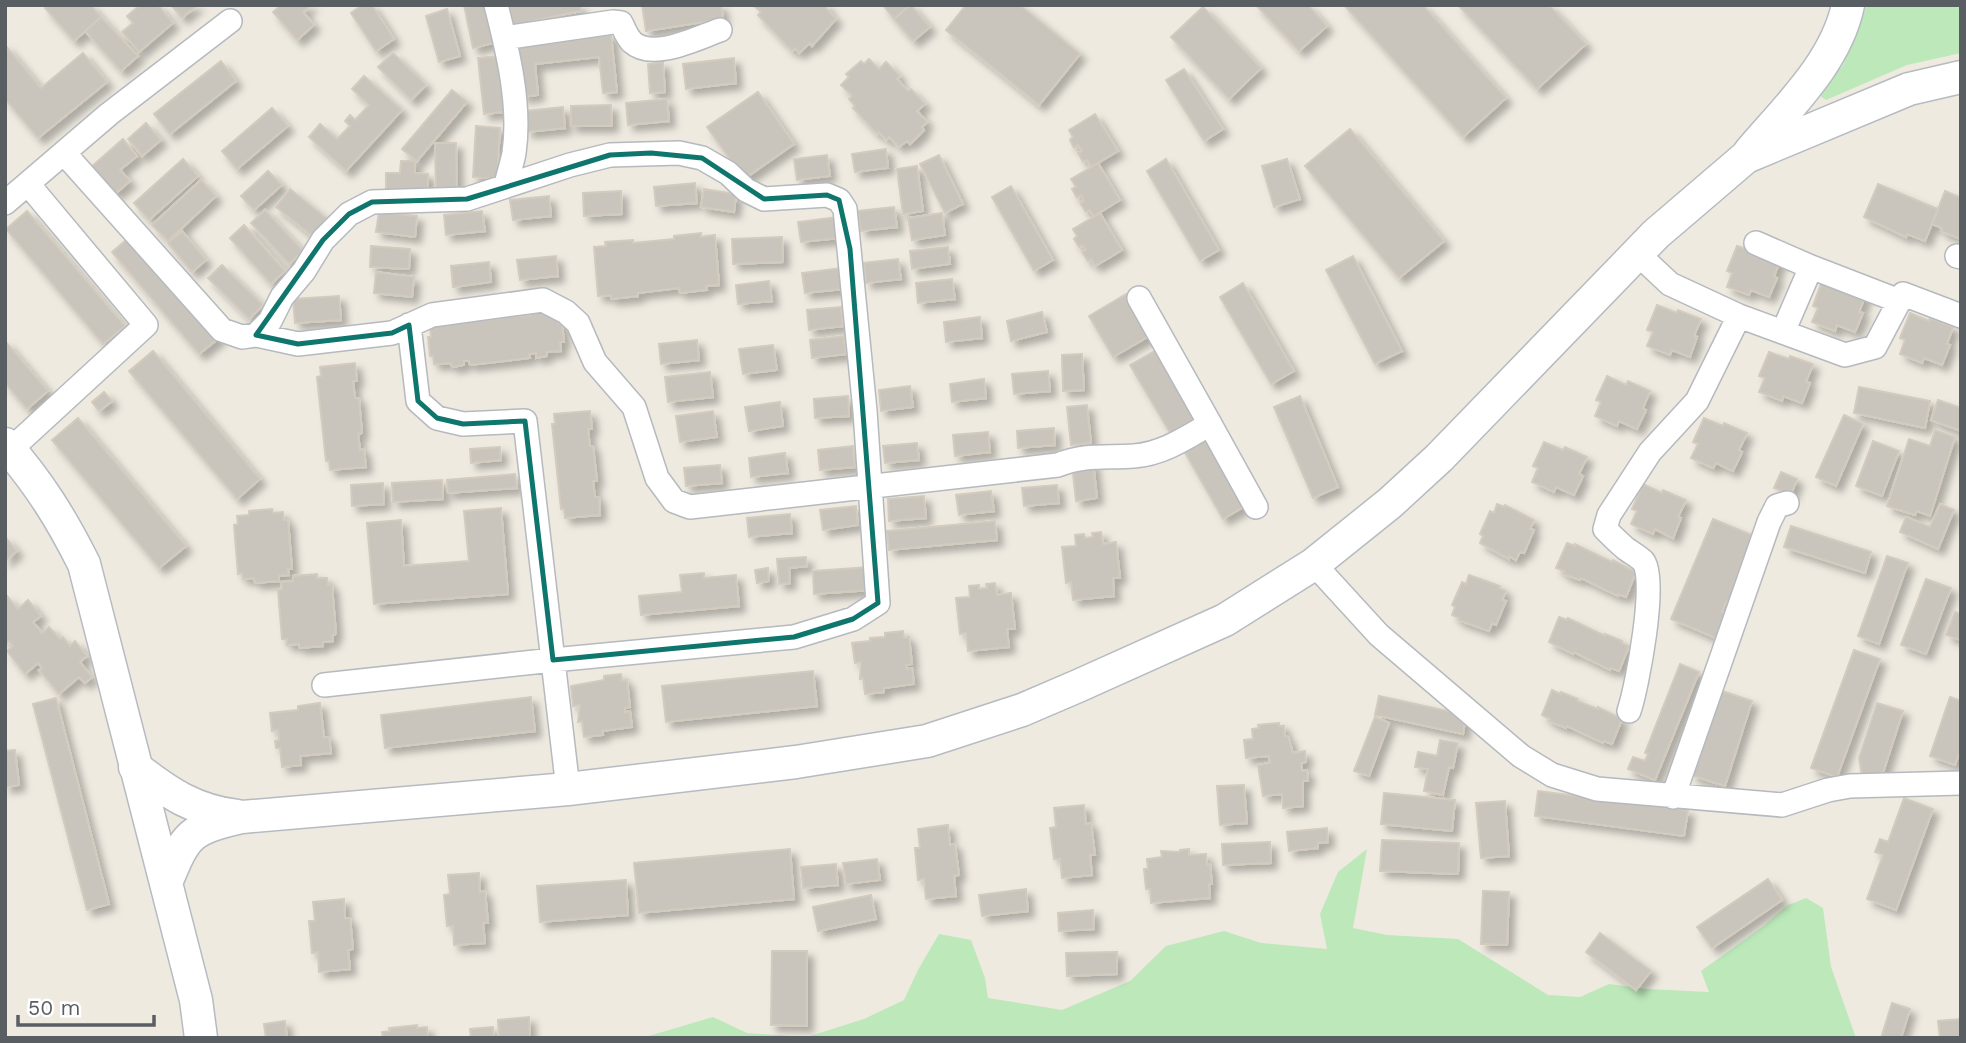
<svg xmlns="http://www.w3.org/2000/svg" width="1966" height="1043" font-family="'Work Sans',sans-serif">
<defs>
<filter id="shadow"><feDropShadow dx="6" dy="6" stdDeviation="3.5" flood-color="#0004"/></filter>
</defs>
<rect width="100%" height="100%" fill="#eeeae0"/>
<!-- green -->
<path fill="#bce8ba" d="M1867,5H1961V53L1907,65L1826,100L1819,95L1843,65Z
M1367,849L1353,928L1387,935L1458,939L1548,995L1580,997L1609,984L1647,989L1709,992L1701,971L1762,927L1788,905L1806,898L1823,908L1831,967L1856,1038H642L713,1017L747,1033L807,1037L864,1019L904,1000L918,970L939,934L971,940L985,978L988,998L1062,1010L1130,981L1166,946L1224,931L1261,943L1327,949L1320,914L1338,872Z"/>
<!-- building -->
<path fill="#c9c5bd" stroke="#d3cbbe" stroke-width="2" filter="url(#shadow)" d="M48,5H91L101,17L74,41L45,8Z
M140,5H158L173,23L139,52L122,32L133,23L127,16Z
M171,5H197L182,18Z
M281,5H311L303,12L314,25L297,40L273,12Z
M362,5H372L394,39L376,51L351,13Z
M464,5H485L493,43L473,48Z
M509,5H580L581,11L513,25Z
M642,5H721L723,19L646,31Z
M757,5H828L826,8L836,19L812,46L810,43L799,53L795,48L792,51L758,15L761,12L755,7Z
M883,5H910L894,19Z
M911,5L930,27L913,41L894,19Z
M966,5H1020L1080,54L1039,105L946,30Z
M1256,5H1308L1327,26L1299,51Z
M1344,5H1423L1506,98L1463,137Z
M1458,5H1549L1586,44L1537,89Z
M1203,7L1261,68L1229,99L1171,37Z
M447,9L460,56L439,62L426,16Z
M101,17L138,56L121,71L85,31Z
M611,34L617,92L603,93L599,57L535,64L538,95L522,97L517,43Z
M5,45L41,88L83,53L107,82L38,138L5,99Z
M393,53L426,85L411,100L378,67Z
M498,56L504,112L484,114L478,58Z
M734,58L736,83L686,89L683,64Z
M869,59L879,69L886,62L900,76L897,79L908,91L911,89L925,104L917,111L927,122L922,127L924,130L910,144L907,141L899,147L889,137L886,140L879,132L877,134L853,108L855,106L849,99L852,96L841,85L849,77L846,74L861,61L864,64Z
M221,61L236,81L170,134L154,114Z
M663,62L665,92L650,93L648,64Z
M1184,69L1223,129L1204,141L1166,80Z
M364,76L402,110L346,171L309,137L320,124L337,139L350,126L345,121L350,115L355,120L369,105L352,89Z
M452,90L467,102L417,161L402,149Z
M758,92L794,144L744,179L707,127Z
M667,99L669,121L628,125L626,103Z
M611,105L612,126H571V106Z
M563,107L565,128L527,132L525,111Z
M272,108L288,126L237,169L222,151Z
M1095,114L1118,151L1091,167L1087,160L1083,162L1078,153L1082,151L1078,145L1074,148L1070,140L1073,137L1069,130Z
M146,123L161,140L142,156L128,139Z
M476,126L500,128L497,179L473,177Z
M1350,129L1444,241L1399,278L1305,166Z
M123,139L137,156L120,170L130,181L115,194L91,167Z
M435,143H456L457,194H436Z
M886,149L888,168L855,172L852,154Z
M827,155L830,176L797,180L794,159Z
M939,155L963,204L945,213L920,164Z
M183,159L198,176L149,220L134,203Z
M1166,159L1219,250L1200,261L1147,171Z
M1287,159L1300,199L1274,207L1262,166Z
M401,161H415V173L428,174V195L386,194V173H400Z
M1098,163L1120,200L1094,216L1089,210L1086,212L1080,203L1084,201L1081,195L1077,198L1072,189L1076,187L1071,179Z
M917,166L923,211L903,214L897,169Z
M268,171L282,185L254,210L241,196Z
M201,180L216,196L168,241L152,225Z
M695,183L697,203L656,206L654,187Z
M1878,184L1938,209L1925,241L1907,234L1906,237L1864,217Z
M1011,186L1053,260L1034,271L992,197Z
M290,189L330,221L316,239L276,207Z
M704,189L736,194L734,212L701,207Z
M621,191L622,214L584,216L583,193Z
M1945,191L1961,198V239L1941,231L1942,228L1932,224Z
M549,196L551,216L513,220L510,200Z
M894,207L897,227L861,231L858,211Z
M265,210L303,251L289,264L251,223Z
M27,211L125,326L103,344L6,229Z
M482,211L485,231L446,235L444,215Z
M379,212L417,216L415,237L376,232Z
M942,213L945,235L912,240L908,218Z
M1100,213L1122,250L1095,266L1091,259L1088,261L1082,252L1086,250L1082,245L1079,247L1074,239L1077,236L1073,229Z
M837,217L839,238L801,242L798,222Z
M244,225L285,271L271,284L230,238Z
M182,231L206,260L192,272L168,243Z
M701,233V237L715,235L719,285L706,286L707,290L680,293L679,288L638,293V296L611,299V295L598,296L594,247L606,246L605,242L633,240V243L674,239V236Z
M133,234L220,337L199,354L112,252Z
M782,237L783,262L733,264L732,239Z
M371,246L410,249L409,269L370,267Z
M1737,246L1781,259L1774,276L1777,278L1769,297L1751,290L1749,295L1727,287L1732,273L1727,271Z
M948,247L950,264L912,269L910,251Z
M556,256L558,276L520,280L517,260Z
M1353,256L1402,351L1375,364L1326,270Z
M898,259L901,279L866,283L864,263Z
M489,262L491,282L453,287L451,266Z
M222,265L263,305L249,319L208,278Z
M841,268L843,289L805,293L802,273Z
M376,272L414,277L412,297L374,293Z
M952,279L955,299L918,303L916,283Z
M769,281L772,301L738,304L736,285Z
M1822,281L1866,294L1859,312L1863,313L1855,332L1837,325L1835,331L1812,322L1818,308L1813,306Z
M1243,283L1294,371L1271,384L1220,297Z
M1126,294L1151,335L1113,357L1089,316Z
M339,296L341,320L295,323L293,299Z
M1657,305L1677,313L1678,310L1701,319L1694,336L1697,337L1690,357L1672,350L1670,355L1647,346L1653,332L1647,330Z
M841,307L843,326L809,330L807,310Z
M541,310V314L557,312L558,323H562L564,342H560L561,351L547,352V356L536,358V353L529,354L530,358L470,365L469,361H464V365L452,367L451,363L434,364L433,356H430L428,337H431L430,326L484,316V320L503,318V315L513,313L514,316L531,315V311Z
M1042,312L1047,332L1011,341L1007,321Z
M1910,313L1929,321L1930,318L1953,327L1947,344L1950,345L1942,365L1924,358L1922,363L1900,354L1905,340L1900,338Z
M980,317L982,338L946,342L944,322Z
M844,336L846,354L812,358L810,340Z
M697,340L699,360L661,364L659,344Z
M5,341L48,391L27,409L5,383Z
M773,345L777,370L743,374L739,349Z
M1156,350L1199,423L1173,438L1130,365Z
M153,351L260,479L237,499L129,371Z
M1769,352L1789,359L1790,356L1813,364L1806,382L1810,383L1802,403L1783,396L1782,401L1759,392L1765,378L1759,376Z
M1082,354L1084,390L1063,391L1062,355Z
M355,363L357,381H353L355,398H359L362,433L358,434L360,450L364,449L366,467L330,470L329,461H326L317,377L321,376L320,367Z
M1048,371L1050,391L1014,394L1012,374Z
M710,372L713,397L668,402L665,377Z
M1607,376L1626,385L1628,381L1650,391L1643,408L1646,410L1637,429L1619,421L1617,426L1595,416L1601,402L1596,400Z
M984,379L986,398L952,402L950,384Z
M910,386L913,407L881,411L879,390Z
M1859,387L1930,401L1925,428L1854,413Z
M104,392L112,401L99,411L92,402Z
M848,396L849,416L815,418L814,399Z
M1300,396L1338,487L1313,498L1274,407Z
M1938,400L1961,408V431L1931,420Z
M780,402L783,426L749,431L745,407Z
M1087,405L1091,443L1071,445L1067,407Z
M590,411L592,429H588L590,446H593L597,481H593L595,497H599L600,515L565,518L564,509H561L552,424H555L554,414Z
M713,411L717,437L680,442L676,416Z
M1844,415L1863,424L1836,486L1816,477Z
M78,418L186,546L159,568L52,440Z
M1704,418L1723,426L1724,423L1747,433L1739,450L1742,452L1733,471L1716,463L1713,468L1691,458L1698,444L1693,442Z
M1054,428L1055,445L1018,448L1017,431Z
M1935,430L1955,437L1930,516L1917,511L1915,515L1887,506L1909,439L1930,446Z
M988,432L990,452L955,456L953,435Z
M1208,438L1247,505L1223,519L1184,451Z
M1873,441L1899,451L1882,496L1856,486Z
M1544,442L1563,450L1565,447L1587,457L1579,474L1583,476L1574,495L1556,487L1554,492L1532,482L1538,468L1533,466Z
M917,443L919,460L885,463L883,446Z
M853,446L855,467L820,470L818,450Z
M500,447L501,460L471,463L470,449Z
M785,453L788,473L751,477L749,458Z
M1093,462L1097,498L1076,501L1072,464Z
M720,465L722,483L686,486L684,468Z
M1781,472L1797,479L1791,495L1774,488Z
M515,474L517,488L448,493L447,480Z
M442,480L443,499L393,502L392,483Z
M383,483L384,504L352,506L351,485Z
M1643,484L1662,493L1663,490L1686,500L1678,517L1681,518L1673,538L1655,529L1653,534L1631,524L1637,511L1632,509Z
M1057,485L1059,503L1024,506L1022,488Z
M991,491L994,511L959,515L956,495Z
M924,496L926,518L889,521L888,499Z
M1497,504L1504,507L1505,505L1534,520L1530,529L1534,530L1524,553L1520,552L1516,560L1509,556V559L1480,543L1483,536L1480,534L1490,511L1494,513Z
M1940,504L1954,510L1938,549L1900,532L1906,517L1930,527Z
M856,506L858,525L823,530L820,510Z
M501,508L508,594L374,604L367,523L401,520L404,566L469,561L464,511Z
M272,509L273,513L283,512L284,520H288L292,569H288L289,575L279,576V581L255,583L254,578L243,579L242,573L238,574L234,525L238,524L237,516L249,515V511Z
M790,514L792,533L749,537L747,518Z
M1713,519L1757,537L1747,561L1743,559L1740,568L1744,569L1730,604L1726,602L1722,612L1726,614L1716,638L1671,619Z
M995,521L997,540L889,550L887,531Z
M1791,526L1871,552L1865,573L1784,547Z
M1101,532L1103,544L1116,542L1120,578H1113L1114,596L1073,600L1071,582L1066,583L1062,547L1076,546L1075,535L1084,534L1085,538L1093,537L1092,533Z
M5,537L17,551L5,561Z
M1567,543L1575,546V544L1612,562L1613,560L1636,572L1626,597L1618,594V596L1581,578L1580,580L1563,574L1564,571L1556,568Z
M1887,556L1908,563L1879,644L1858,636Z
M806,557L807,566L789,568L790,583L779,584L777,559Z
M870,567L871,590L814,594L813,571Z
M768,568L769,581L757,583L755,570Z
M704,573V578L736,575L739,606L641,615L639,596L682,592L680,575Z
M317,574V578H327L328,585H332L336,634L333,635V641L323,642V646L299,648V644L287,645V639H282L278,590L282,589L281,582L293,581V576Z
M1469,575L1500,586L1499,588L1506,591L1502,600L1506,601L1496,625L1492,623L1489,631L1458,620L1459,618L1452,615L1455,607L1452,605L1462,582L1466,584Z
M1926,579L1951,588L1926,654L1901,645Z
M995,583L997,595L1011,593L1015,629H1007L1009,647L968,651L966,633L960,634L956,598L970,597L969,586L979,585V589L987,588L986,584Z
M7,596L18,609L28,600L41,616L33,622L42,633L49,627L60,639L63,637L70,646L75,641L87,656L80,662L92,677L85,683L79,677L59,694L39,670L42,668L38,663L25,674L7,651L13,646L9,641L5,645V598Z
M1955,612L1961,614V640L1946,635Z
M1559,617L1567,620L1568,618L1605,636V634L1622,641V643L1629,646L1619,671L1611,668L1610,670L1574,652L1573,654L1549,642Z
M903,631L904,638L909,637L912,664L906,665L907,669L912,668L914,684L884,688V692L865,694L863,678L860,679L861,662L855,663L852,643L870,641V638L885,637V633Z
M1854,650L1880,659L1837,777L1811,768Z
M1680,664L1699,672L1655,780L1628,769L1633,757L1645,761L1648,754L1645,753Z
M813,671L817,706L666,722L662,686Z
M621,674L622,681L627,680L630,707L625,708V712L630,711L632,727L602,731L603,735L584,737L582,721L578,722L580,705L573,706L571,686L604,680V676Z
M1552,690L1560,694L1561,692L1578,699L1577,701L1598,709V707L1622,719L1612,744L1604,741L1603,743L1567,726L1566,728L1549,721L1550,719L1542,715Z
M1719,690L1752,701L1725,786L1691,775Z
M1379,696L1466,715L1463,734L1375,715Z
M531,697L535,731L385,748L381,715Z
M1950,697L1961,701V748L1955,765L1930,756Z
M56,698L109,904L87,910L33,704Z
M320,703L324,737H329L331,753L300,756L301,765L282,767L280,748H276L275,741L279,740L278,730L272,731L270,713L298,710V706Z
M1877,703L1903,711L1880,782L1862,776L1859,758Z
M1375,717L1389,723L1369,776L1354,771Z
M1279,723V726H1284L1285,736H1288L1293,753L1305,751L1306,762L1301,763L1302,771L1307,770L1308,781H1303V806L1283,808L1282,794L1263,796L1258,765L1270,763L1269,756L1246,758L1244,740L1253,739L1252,729L1259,728L1258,725Z
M1440,740L1458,743L1453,768L1449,767L1443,795L1424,791L1428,769L1415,767L1418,752L1437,756Z
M15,750L19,785L5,787V751Z
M1244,785L1247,823L1220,825L1217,786Z
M1538,791L1688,810L1684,836L1535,816Z
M1384,793L1455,800L1452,831L1381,824Z
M1904,798L1933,809L1896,910L1867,899L1883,855L1875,852L1880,839L1888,842Z
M1505,801L1509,856L1481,858L1476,803Z
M1084,805L1086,824L1091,823L1095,855H1090L1092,875L1062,878L1060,859H1054L1050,828L1056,827L1054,808Z
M948,825L950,845L955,844L959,875L954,876L956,896L926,899L924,879L918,880L915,848H920L918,829Z
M1327,828L1328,842L1318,843V848L1289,851L1287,832Z
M1382,840L1459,843L1458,874L1380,871Z
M1270,842L1271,863L1223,865L1222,844Z
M790,849L794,899L639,913L634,863Z
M1189,849V855L1206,854L1207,865L1210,864L1212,884H1209L1210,898L1151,903L1150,889H1146L1144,869H1148L1147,859L1162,857L1161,851L1180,852V850Z
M877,859L880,880L846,884L843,863Z
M836,864L838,885L803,888L801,867Z
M479,873L480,892L485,891L488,923H483L485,943L454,945L453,926H447L444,895L450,894L448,875Z
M1768,879L1782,900L1712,948L1697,927Z
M626,880L628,915L540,922L537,886Z
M1026,889L1028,911L982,916L979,895Z
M1483,891L1509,892L1507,945L1481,944Z
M871,895L876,919L818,931L813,907Z
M344,899L345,918H350L353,949L348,950L350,969L319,972L318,952L312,953L309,921H315L313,902Z
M1093,910L1094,929L1059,931L1058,913Z
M1600,933L1651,971L1636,990L1586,952Z
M772,951H807V1026L771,1025Z
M1117,952V974L1067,976L1066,953Z
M1892,1003L1910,1009L1901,1038H1881Z
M529,1017L530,1038H499L498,1020Z
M1961,1019V1038H1940L1938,1021Z
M285,1021L287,1038H266L264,1024Z
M417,1025V1028L427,1027L428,1038H383L382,1032L390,1031L389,1028Z
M493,1027L494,1038H471L470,1029Z"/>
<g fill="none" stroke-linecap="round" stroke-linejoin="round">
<defs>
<path id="street" d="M496,5C508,52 521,105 514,153C512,164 508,175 506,185
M504,38L613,22L621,23C624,29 627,37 632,42C653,61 697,38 720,30
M64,153L222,330L242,337L256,335L270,321L282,297L304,271L323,240L349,214L372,202L467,199L570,165L610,155L679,153L702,158L728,173L746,190L764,199L827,195L839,200L845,209L865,411L878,603L853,619L794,637L553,660L324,685
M5,203L109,114L230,21
M1756,243L1811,267L1899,301
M1637,253L1670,284L1739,316L1845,355L1875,347L1903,294L1961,316
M1957,256L1961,257
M1139,298L1210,424
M409,325L418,401L437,418L463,424L525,421L568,789
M1783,332L1811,267
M256,335L298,344L392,333L432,315L543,300L566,312L578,323L595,362L634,407L657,478L674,501L690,507L1058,465C1084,454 1107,458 1134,456C1162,454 1186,438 1210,424L1256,507
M10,450L146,325L28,184
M1314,564L1379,635L1521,756L1552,775L1597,789L1782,805L1828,790L1850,786L1961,783
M1629,711C1637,688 1658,577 1643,561C1638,556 1630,552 1625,548C1618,542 1611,535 1605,529L1609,515L1650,452L1697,401L1739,316
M1673,797L1769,522L1777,506L1787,503"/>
<path id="secondary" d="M1749,153C1786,109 1836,63 1848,5
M5,444C39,483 61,518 84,564L196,1000L201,1038
M135,767C168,793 195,811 237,816
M166,883C186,834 189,829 242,817L568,789L796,762L927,741L1022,710L1078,686L1225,620L1314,564L1390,503L1439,458L1656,234L1746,157L1909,89L1961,77"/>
</defs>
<!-- street casing -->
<use href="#street" stroke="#b6b9be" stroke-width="26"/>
<!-- secondary casing -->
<use href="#secondary" stroke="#b6bbc1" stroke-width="35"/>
<!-- street -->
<use href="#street" stroke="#fff" stroke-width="23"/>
<!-- secondary -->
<use href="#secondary" stroke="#fff" stroke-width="32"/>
</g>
<!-- marked area -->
<path fill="none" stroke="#0f766e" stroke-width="5" stroke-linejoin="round" d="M651,153L702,158L764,199L827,195L839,200L850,249L878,603L853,619L794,637L553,660L525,421L463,424L437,418L418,401L409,325L392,333L298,344L256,335L323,240L349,214L372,202L467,199L610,155Z"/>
<!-- border -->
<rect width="1966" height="1043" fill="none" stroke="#595e63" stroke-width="14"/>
<!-- scale -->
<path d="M18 1015v10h136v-10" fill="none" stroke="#595e63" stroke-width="3.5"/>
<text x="28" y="1015" font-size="21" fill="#595e63" stroke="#ffffff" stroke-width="5" paint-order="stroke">50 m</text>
</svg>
